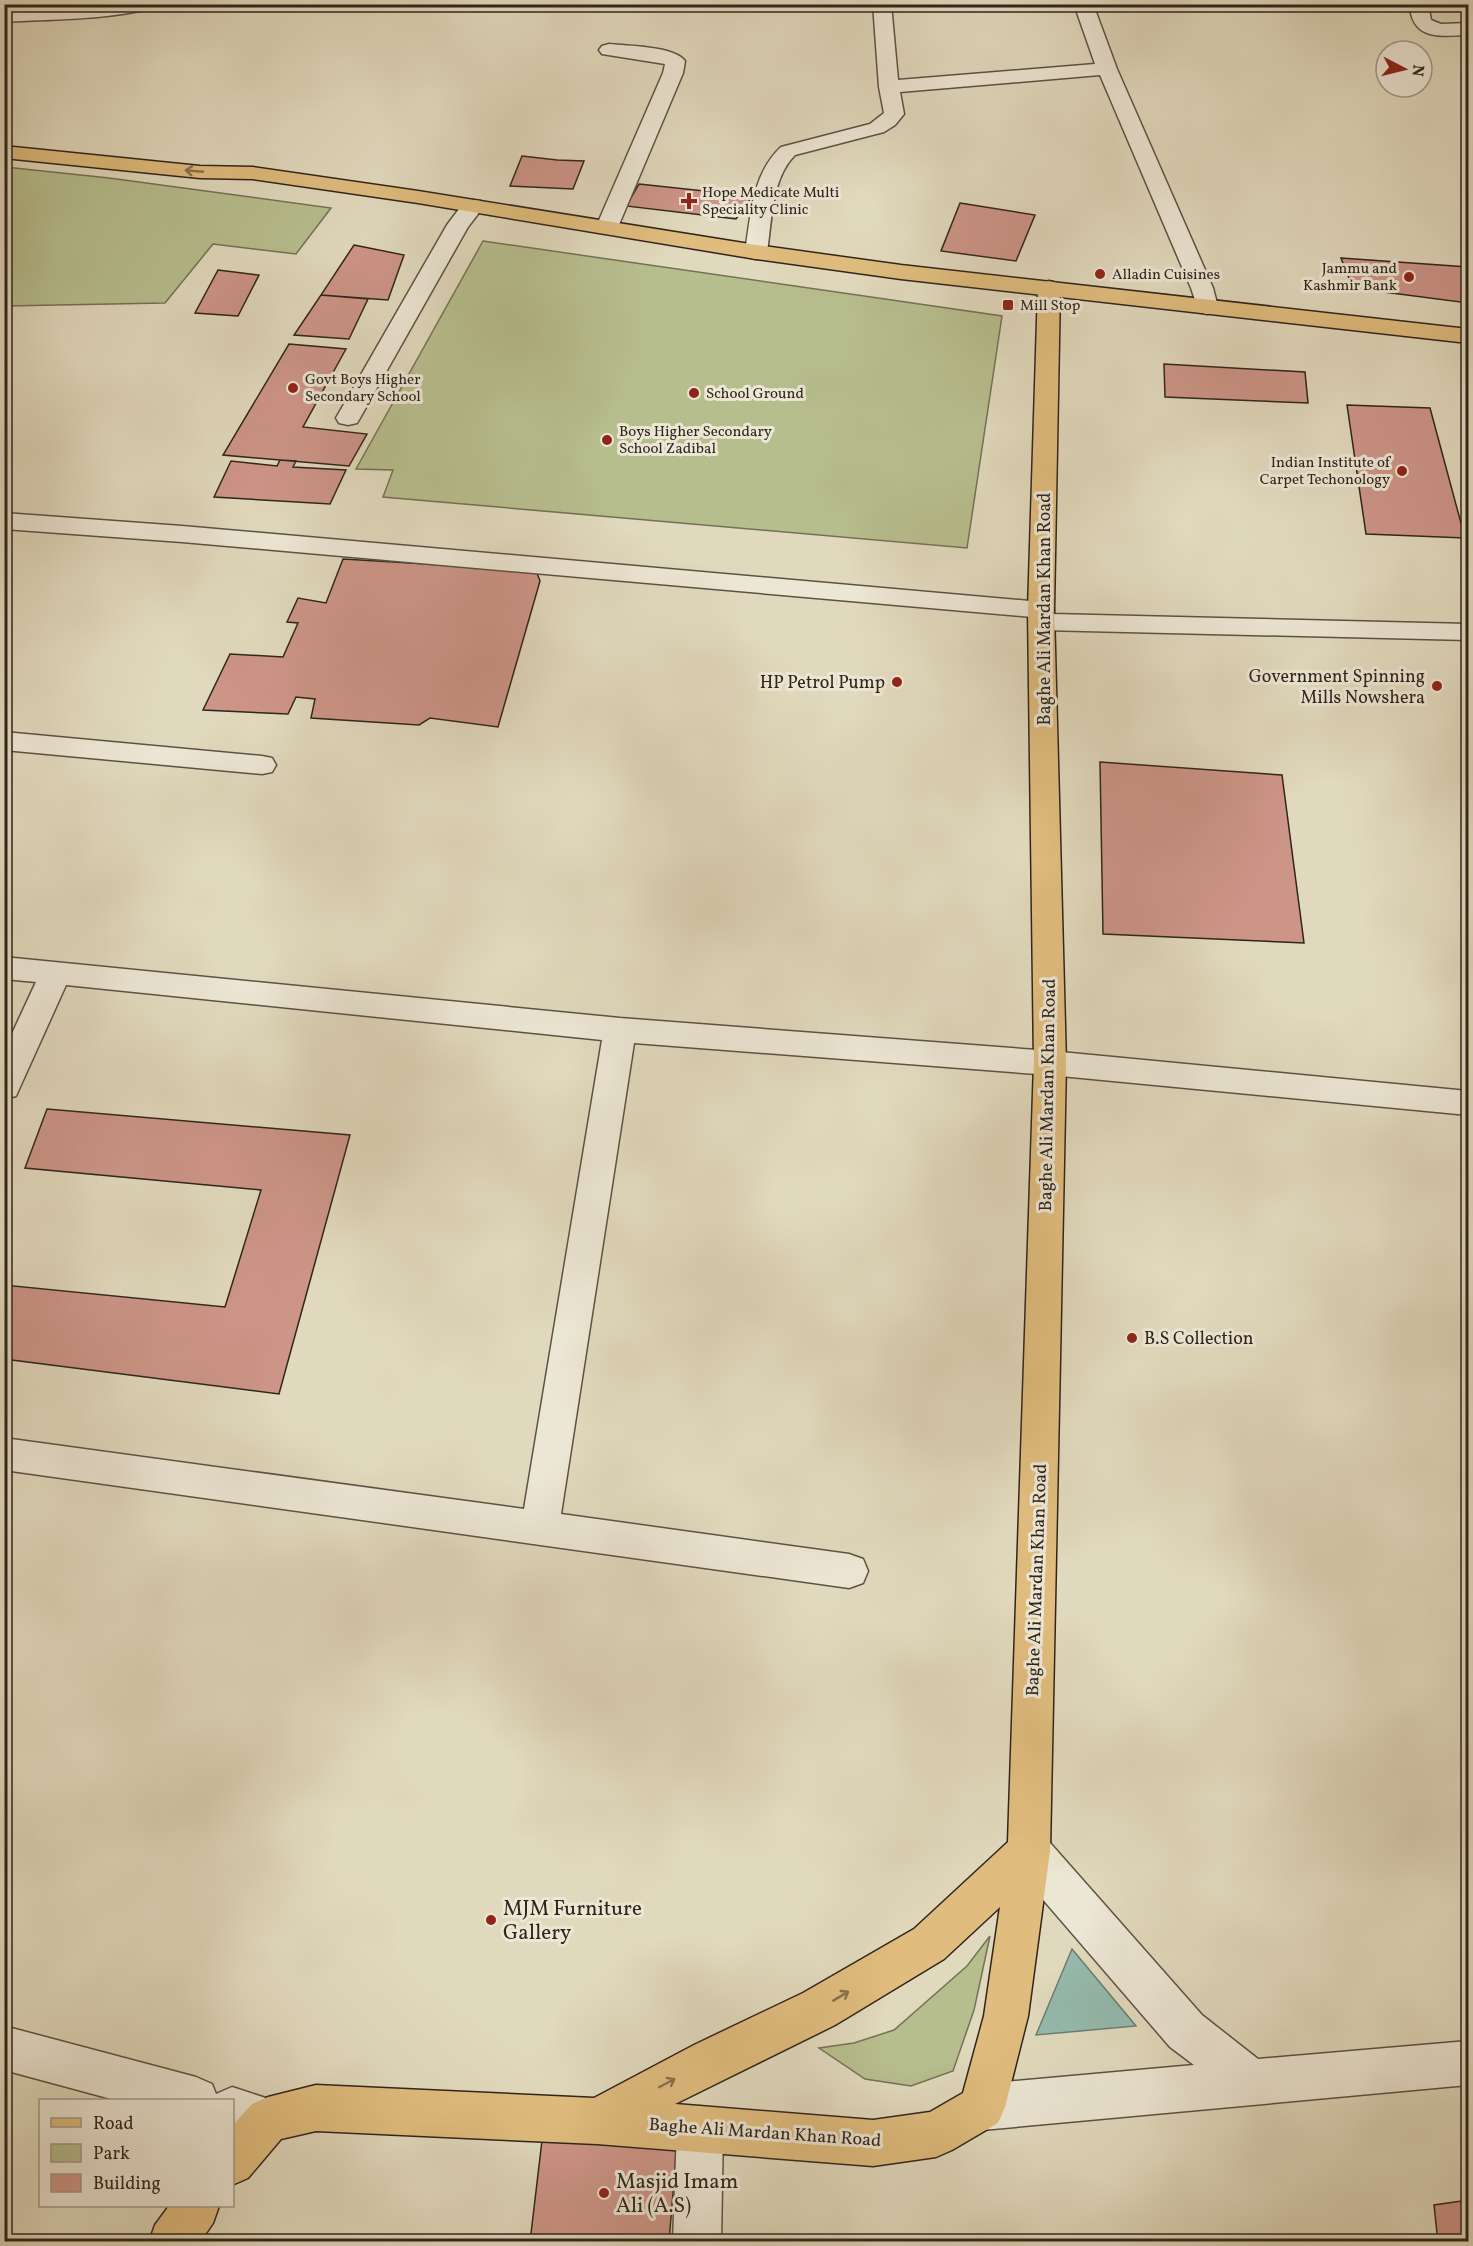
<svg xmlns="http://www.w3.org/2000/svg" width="1473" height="2246" font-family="Vollkorn,serif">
<rect width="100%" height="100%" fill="#e1d9bd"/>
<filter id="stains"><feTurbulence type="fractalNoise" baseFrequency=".00333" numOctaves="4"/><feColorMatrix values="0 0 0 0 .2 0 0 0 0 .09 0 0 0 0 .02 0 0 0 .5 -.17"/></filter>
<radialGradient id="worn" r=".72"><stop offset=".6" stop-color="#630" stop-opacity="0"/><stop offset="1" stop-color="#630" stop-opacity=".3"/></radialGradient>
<!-- green -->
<path fill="#b7be8e" stroke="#737255" stroke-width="1.5" d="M5,167L109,178L331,208L296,254L213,244L165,303L5,306Z
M483,241L1002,316L967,548L383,497L393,470L356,469Z
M990,1936L974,2010L953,2071L911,2086L865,2079L819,2048L854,2043L894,2030L967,1966Z"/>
<!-- water -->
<path fill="#95baad" stroke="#6c7e73" stroke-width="1.5" d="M1072,1949L1136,2026L1036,2035Z"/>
<!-- building -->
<path fill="#cd9588" stroke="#2f251c" stroke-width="1.5" d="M522,156L557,160L584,161L573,189L510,186Z
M639,184L752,196L736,219L626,206Z
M960,203L1035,215L1016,261L941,251Z
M354,245L404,255L388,300L321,295Z
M1341,258L1468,267V303L1353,288Z
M218,270L259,275L238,316L195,313Z
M321,295L368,299L349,339L294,335Z
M289,344L346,349L303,427L367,434L349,466L223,455Z
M1164,364L1305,372L1308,403L1165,397Z
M1347,405L1430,408L1465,538L1366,534Z
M280,460L296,461L293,467L346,470L330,504L214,497L231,461L277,466Z
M343,559L510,569L537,573L540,581L498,727L430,718L419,725L311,718L315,699L296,697L288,714L203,710L230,654L283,657L298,623L287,622L298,598L326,603Z
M1100,762L1282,775L1304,943L1103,934Z
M47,1109L350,1135L279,1394L4,1359V1285L225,1307L261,1190L25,1168Z
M543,2132L677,2144L669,2242H530Z
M1468,2200V2242H1438L1434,2205Z"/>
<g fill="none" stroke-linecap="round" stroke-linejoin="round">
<defs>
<path id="minor" d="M105,4H155L153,8C105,20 53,19 4,22V10Z
M873,4H891L898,80L1095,64L1074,4H1093L1117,69L1213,288L1218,307L1215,312L1207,314L1199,312L1191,288L1100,75L900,92L904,114L895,125L884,132L795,155C771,179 772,221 767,252L764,257L756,259L748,257L745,252C751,215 752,174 781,147L870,124L884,113L879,87Z
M1410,4H1428L1431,20L1441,24L1468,23V35C1441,36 1411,41 1410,4Z
M609,44C627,46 674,46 685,61L683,73L618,227L615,232L607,233L599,232L596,227L663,73L665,64L602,54L599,50L602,46Z
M473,200L481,201L484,206L468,227L360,418L357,423L348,425L339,423L336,418L447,225L465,201Z
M4,513L182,526L1041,602L1050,604L1054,610L1052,614L1468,624V640L1042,630L1033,628L1029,622L1032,617L182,542L4,529Z
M4,732L262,756L272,758L276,765L272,772L262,774L4,750Z
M4,957L620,1018L1050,1051L1468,1091V1115L1050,1075L634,1043L561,1514L849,1554L863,1559L868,1571L863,1583L849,1588L4,1470V1438L524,1509L602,1040L66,985L20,1087L16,1096L4,1099V1051L36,982L4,979Z
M1029,1830L1044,1836L1202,2015L1258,2059L1468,2041V2085L982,2130L966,2123L959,2107L966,2091L982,2084L1194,2065L1170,2047L1014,1866L1008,1851L1014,1836Z
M4,2026L196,2077L212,2084L216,2094L232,2087L284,2104L291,2120L284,2136L268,2143L232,2133V2100H115L4,2070Z
M700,2106L716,2113L723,2129L721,2242H673L677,2129L684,2113Z"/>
<path id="major" d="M1049,281L1057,283L1060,288L1054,610L1066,1063L1050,1851L1028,2016L1005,2107L998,2123L952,2150L936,2157L873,2166L597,2144L316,2131L281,2139L248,2178L232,2185V2126L252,2104L268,2097L316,2085L594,2098L694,2045L803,1993L914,1929L1008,1842L1034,1063L1028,610L1038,288L1041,283ZM1000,1907L984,2016L963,2093L930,2112L873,2120L675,2104L835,2025L944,1959Z
M169,2206H219L213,2223L200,2242H149L155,2225Z"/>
<path id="highway" d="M4,146L200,166L253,167L418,191L756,245L901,265L1468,329V343L901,279L756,259L418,203L253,179L200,178L4,158Z"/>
</defs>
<!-- minor casing -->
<use href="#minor" stroke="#5c5244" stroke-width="3"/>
<!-- major casing -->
<use href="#major" stroke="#2f251c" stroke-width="3"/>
<!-- highway casing -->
<use href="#highway" stroke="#2f251c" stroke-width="3"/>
<!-- minor -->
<use href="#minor" fill="#ece6d4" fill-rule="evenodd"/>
<!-- major -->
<use href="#major" fill="#e0bc7e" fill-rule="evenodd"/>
<!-- highway -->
<use href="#highway" fill="#e0bc7e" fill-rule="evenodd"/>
</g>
<!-- one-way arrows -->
<defs><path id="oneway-shaft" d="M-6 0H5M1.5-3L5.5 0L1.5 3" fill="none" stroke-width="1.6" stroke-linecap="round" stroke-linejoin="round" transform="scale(1.5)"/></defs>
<g stroke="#88704d">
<use href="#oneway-shaft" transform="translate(194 171) rotate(-175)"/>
<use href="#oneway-shaft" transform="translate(841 1996) rotate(-31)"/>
<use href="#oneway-shaft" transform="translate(667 2083) rotate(-28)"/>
</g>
<!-- markers -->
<g fill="#8f2418" stroke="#ece6d4" stroke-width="2">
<path d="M686 192h6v6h6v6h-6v6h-6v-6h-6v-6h6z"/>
<circle cx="1100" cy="274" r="6"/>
<circle cx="1409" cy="277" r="6"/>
<rect x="1002" y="299" width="12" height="12" rx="3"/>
<circle cx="293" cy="388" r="6"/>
<circle cx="694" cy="393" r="6"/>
<circle cx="607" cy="440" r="6"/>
<circle cx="1402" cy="471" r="6"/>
<circle cx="897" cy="682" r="6"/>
<circle cx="1437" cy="686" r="6"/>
<circle cx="1132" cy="1338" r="6"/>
<circle cx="491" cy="1920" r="6"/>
<circle cx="604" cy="2193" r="6"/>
</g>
<g text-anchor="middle" stroke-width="6" stroke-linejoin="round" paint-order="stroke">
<!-- far-poi labels -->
<g font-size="15" fill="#2f251c" stroke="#ece6d4" text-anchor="start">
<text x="702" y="197">Hope Medicate Multi<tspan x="702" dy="17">Speciality Clinic</tspan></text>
<text x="1397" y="273" text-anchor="end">Jammu and<tspan x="1397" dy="17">Kashmir Bank</tspan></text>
<text x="1112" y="279">Alladin Cuisines</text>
<text x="1020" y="310">Mill Stop</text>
<text x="305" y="384">Govt Boys Higher<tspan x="305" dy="17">Secondary School</tspan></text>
<text x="706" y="398">School Ground</text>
<text x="619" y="436">Boys Higher Secondary<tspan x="619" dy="17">School Zadibal</tspan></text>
<text x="1390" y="467" text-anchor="end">Indian Institute of<tspan x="1390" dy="17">Carpet Techonology</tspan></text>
</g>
<!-- street labels -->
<g font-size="18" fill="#2f251c" stroke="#ece6d4">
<text transform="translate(1044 609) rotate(-90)" y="6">Baghe Ali Mardan Khan Road</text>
<text transform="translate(1047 1095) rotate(-89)" y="6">Baghe Ali Mardan Khan Road</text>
<text transform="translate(1036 1580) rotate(-88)" y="6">Baghe Ali Mardan Khan Road</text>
<text transform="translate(765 2132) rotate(4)" y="6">Baghe Ali Mardan Khan Road</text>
</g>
<!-- poi labels -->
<g font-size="18" fill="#2f251c" stroke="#ece6d4" text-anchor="end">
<text x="1425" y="682">Government Spinning<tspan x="1425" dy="21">Mills Nowshera</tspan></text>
<text x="885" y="688">HP Petrol Pump</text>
<text x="1144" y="1344" text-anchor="start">B.S Collection</text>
</g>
<!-- near-poi labels -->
<g font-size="21" fill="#2f251c" stroke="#ece6d4" text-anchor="start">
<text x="503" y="1915">MJM Furniture<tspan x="503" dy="24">Gallery</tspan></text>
<text x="616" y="2188">Masjid Imam<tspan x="616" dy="24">Ali (A.S)</tspan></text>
</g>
</g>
<!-- margin -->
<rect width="1473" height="2246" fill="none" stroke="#e1d9bd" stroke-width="24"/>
<rect x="6" y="6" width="1461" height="2234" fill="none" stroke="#2f251c" stroke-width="3"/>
<rect x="12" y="12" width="1449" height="2222" fill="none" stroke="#2f251c" stroke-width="1.5"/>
<!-- legend -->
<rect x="39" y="2099" width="195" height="108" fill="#ece6d4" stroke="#a0998a" stroke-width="1.5"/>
<rect x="51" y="2118" width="30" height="9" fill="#e0bc7e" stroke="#a0998a" stroke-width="1.5"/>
<text x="93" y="2129" font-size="18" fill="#2f251c">Road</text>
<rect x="51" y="2144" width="30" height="18" fill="#b7be8e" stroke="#a0998a" stroke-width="1.5"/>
<text x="93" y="2159" font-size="18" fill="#2f251c">Park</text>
<rect x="51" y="2174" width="30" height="18" fill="#cd9588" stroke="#a0998a" stroke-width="1.5"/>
<text x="93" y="2189" font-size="18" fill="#2f251c">Building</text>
<!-- north arrow -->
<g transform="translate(1404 69) rotate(97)"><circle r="28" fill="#ece6d4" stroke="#a0998a" stroke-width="1.5"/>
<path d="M0-4.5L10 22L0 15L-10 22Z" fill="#8f2418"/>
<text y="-9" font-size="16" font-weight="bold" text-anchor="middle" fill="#2f251c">N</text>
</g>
<rect width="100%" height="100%" filter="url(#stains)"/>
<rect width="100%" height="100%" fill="url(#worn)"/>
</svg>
